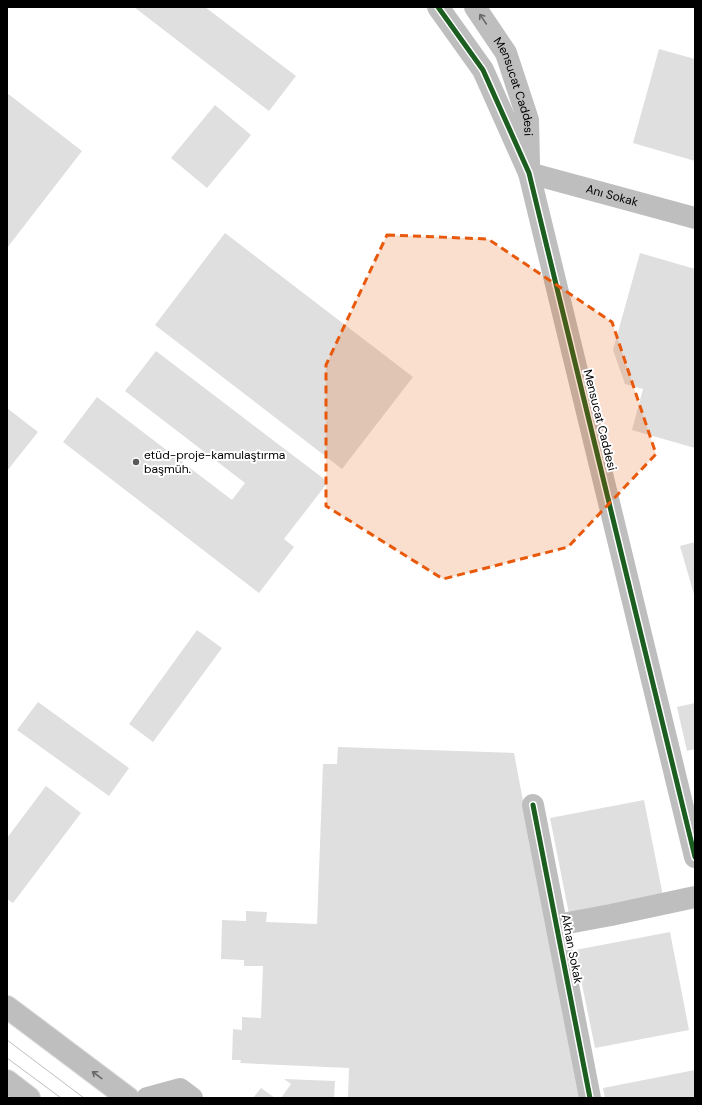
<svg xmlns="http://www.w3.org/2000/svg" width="702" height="1105" font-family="'DM Sans',sans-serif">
<rect width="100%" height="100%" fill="#fff"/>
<!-- building -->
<path fill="#dfdfdf" d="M134,7H205L296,76L269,111Z
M659,49L695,59V161L633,143Z
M7,93L82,151L7,248Z
M215,105L251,135L207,188L171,158Z
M225,233L413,377L342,469L155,325Z
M640,253L695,269V448L632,430L643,389L625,384L613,350Z
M156,351L328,482L284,539L294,547L259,593L63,442L97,397L232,500L245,483L125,391Z
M7,408L38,432L7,471Z
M695,542V598L680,546Z
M197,630L222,648L153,742L129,724Z
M38,702L129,768L109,796L17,730Z
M695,703V749L687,751L677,707Z
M338,747L514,753L579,1098H348L349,1068L240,1063L241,1060H232L233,1029L242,1030V1017L261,1018L263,966H244V960L221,959L222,920L246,921V911L267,912L266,922L317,924L323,764H337Z
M46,786L81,813L13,903L7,899V838Z
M644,800L663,896L569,914L550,818Z
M670,932L689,1030L595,1048L575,950Z
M695,1070V1098H605L603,1088Z
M284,1079L335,1081L334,1098H281L291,1084Z
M261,1088L275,1098H253Z"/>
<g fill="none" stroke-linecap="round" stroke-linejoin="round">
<defs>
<path id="highway" d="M7,1007L128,1098
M7,1081L29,1098"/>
</defs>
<!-- highway casing -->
<use href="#highway" stroke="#dbdbdb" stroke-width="24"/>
<!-- minor -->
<g stroke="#bebebe" stroke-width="22">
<path d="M438,7L483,70L529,173L695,857"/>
<path id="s1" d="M475,7L506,53L528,120L529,164"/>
<path id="s2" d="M529,173L695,218"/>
<path d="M533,805L590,1098"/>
<path d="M557,925L611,915L695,897"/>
<path d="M147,1098L180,1089L192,1098"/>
</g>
<!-- highway -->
<use href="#highway" stroke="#bebebe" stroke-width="22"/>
<!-- tram -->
<path stroke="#bebebe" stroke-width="1" d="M7,1040L84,1098
M7,1058L61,1098"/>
<defs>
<path id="cycleway" d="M438,7L483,70L529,173L695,857
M533,805L590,1098"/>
</defs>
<!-- cycleway casing -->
<use href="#cycleway" stroke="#fff" stroke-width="8"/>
<!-- cycleway -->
<use href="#cycleway" stroke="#1b5e20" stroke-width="5"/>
</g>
<!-- one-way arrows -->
<defs><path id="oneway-shaft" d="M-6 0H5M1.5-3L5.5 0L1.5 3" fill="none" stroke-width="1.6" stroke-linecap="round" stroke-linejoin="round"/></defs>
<g stroke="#686868">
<use href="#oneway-shaft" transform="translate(483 19) rotate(-124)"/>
<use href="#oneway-shaft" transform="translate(97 1075) rotate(-143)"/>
</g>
<!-- marked area -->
<path fill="#e8590c" fill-opacity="0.2" stroke="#e8590c" stroke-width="3" stroke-dasharray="8 5" stroke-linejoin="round" d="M387,235L488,239L612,322L656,454L568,547L443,579L326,506V365Z"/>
<!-- markers -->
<circle fill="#595959" stroke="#fff" stroke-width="1.5" cx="136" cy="462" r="4"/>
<g text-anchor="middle" stroke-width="4" stroke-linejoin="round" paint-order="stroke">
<!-- street labels -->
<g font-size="12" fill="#000" stroke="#fff">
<text dy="4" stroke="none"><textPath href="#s1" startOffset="90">Mensucat Caddesi</textPath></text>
<text dy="4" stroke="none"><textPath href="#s2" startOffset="86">Anı Sokak</textPath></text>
<text transform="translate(600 420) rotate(76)" y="4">Mensucat Caddesi</text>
<text transform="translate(572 949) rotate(79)" y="4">Akhan Sokak</text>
</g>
<!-- poi labels -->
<g font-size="12" fill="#000" stroke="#fff" text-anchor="start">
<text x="144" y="459">etüd-proje-kamulaştırma<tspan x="144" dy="14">başmüh.</tspan></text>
</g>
</g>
<!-- border -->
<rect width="702" height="1105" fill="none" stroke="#000000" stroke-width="16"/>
</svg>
